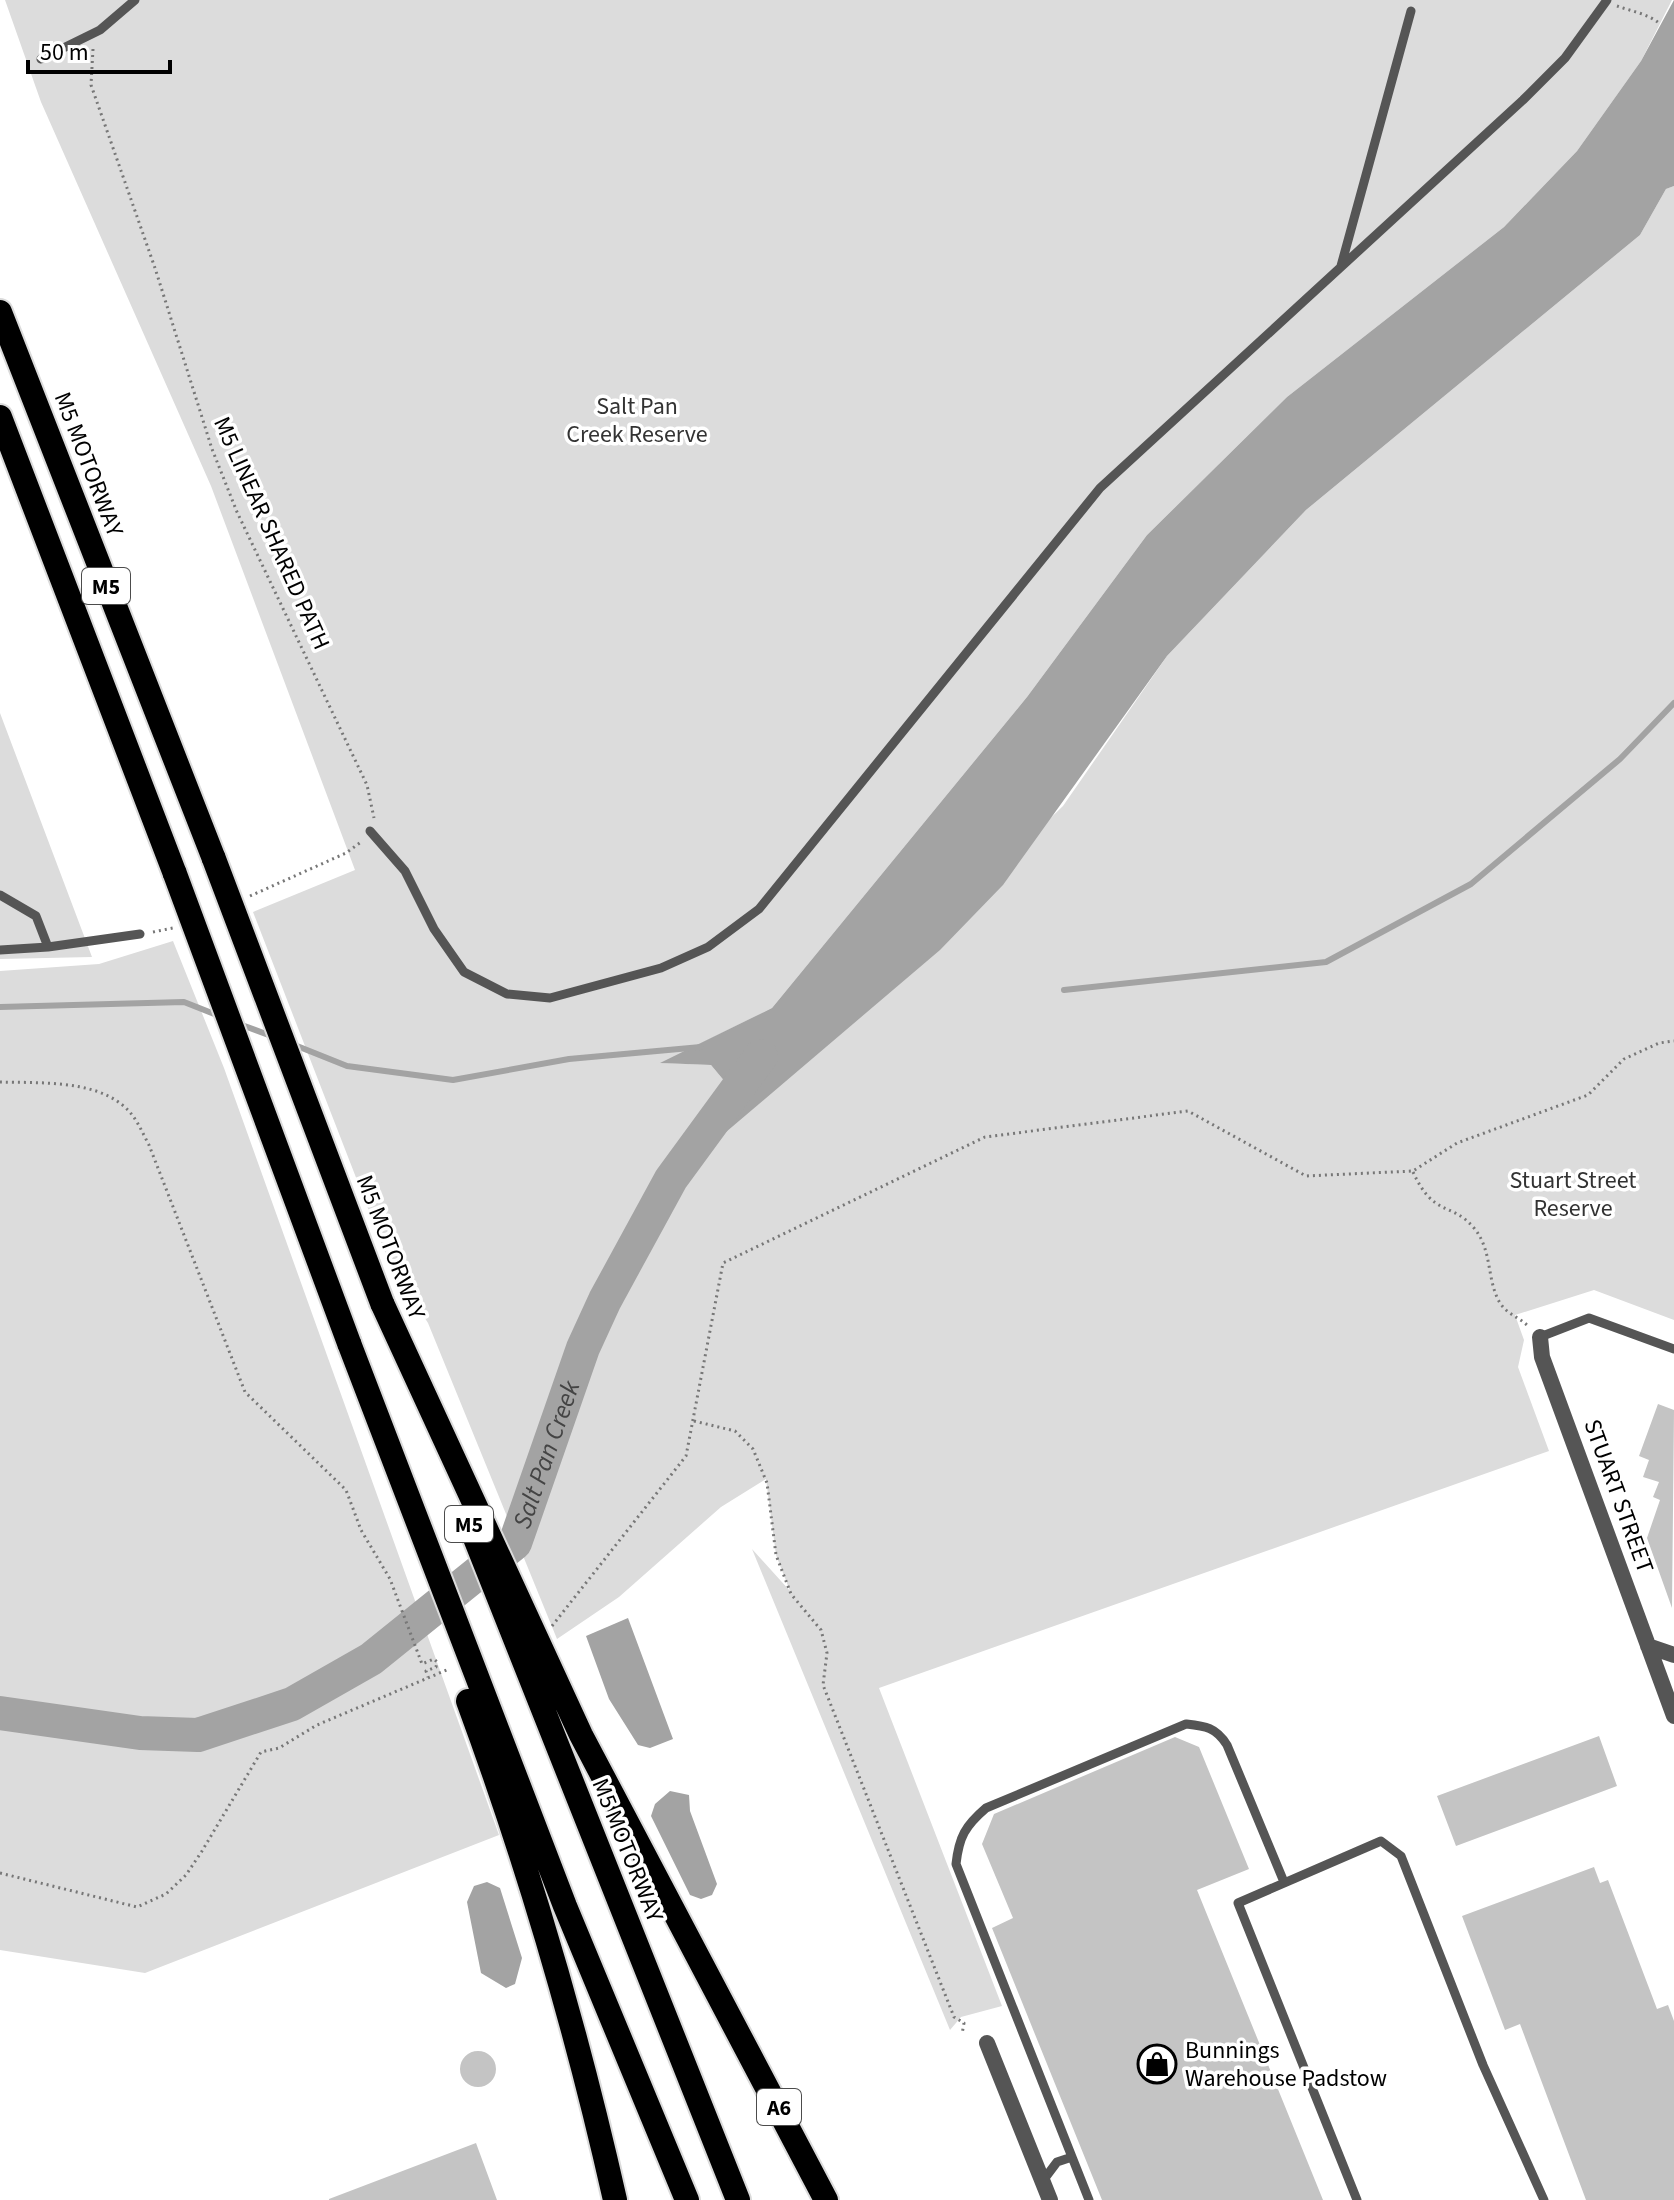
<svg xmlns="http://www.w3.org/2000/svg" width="1674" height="2200" font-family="'Source Sans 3',sans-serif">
<rect width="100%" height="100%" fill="#fff"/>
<!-- green -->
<path fill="#dcdcdc" d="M5,0H1672L1641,61L1577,151L1504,227L1287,397L1147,535L1027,697L772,1008L662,1063L711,1065L736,1095L727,1131L1063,806L1167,656L1306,510L1640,235L1666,189L1674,186V1320L1594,1290L1515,1315L1524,1340L1518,1367L1549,1451L879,1688L1002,2006L961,2017L950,2030L752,1549L790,1591L776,1555L766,1479L721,1507L619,1597L557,1639L428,1323L388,1260L253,912L355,870L211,486L41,102Z
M0,713L92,957L0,959Z
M173,941L224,1068L499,1835L145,1973L0,1950V971L99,964Z"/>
<!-- water -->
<path fill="#a3a3a3" d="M1674,0V186L1666,189L1640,235L1306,510L1167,656L1003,885L940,950L726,1132L736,1095L711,1065L660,1063L772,1008L1027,697L1147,535L1287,397L1504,227L1577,151L1641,61Z
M628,1618L673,1739L650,1748L638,1745L609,1699L586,1636Z
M670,1791L689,1795L690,1811L717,1884L712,1895L701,1899L690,1895L651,1816L655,1804Z
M487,1882L500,1888L522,1958L515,1984L506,1988L481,1973L467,1902L474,1886Z"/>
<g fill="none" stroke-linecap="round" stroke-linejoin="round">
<!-- stream -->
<path stroke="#a3a3a3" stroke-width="6" d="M1064,990L1326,962L1471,884L1620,759L1674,703
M0,1007L184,1002L222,1017
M239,1024L274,1037
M292,1044L347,1066L453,1080L569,1059L701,1047"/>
<!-- river -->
<path stroke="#a3a3a3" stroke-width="34" id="s1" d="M0,1713L140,1733L198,1735L292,1704L371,1659L515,1543L583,1348L605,1300L671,1179L761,1056"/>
</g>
<!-- building -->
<path fill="#c4c4c4" d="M1658,1404L1674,1410L1672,1608L1647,1538L1660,1500L1653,1497L1659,1482L1643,1477L1649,1460L1639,1456Z
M1599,1736L1617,1786L1456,1846L1437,1796Z
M1175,1737L1199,1747L1249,1869L1197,1890L1323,2200H1102L992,1928L1013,1918L982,1844L994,1814Z
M1594,1867L1600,1883L1608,1880L1657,2009L1668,2005L1674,2021V2200H1586L1520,2024L1505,2030L1462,1916Z
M460 2069a18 18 0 1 1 36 0a18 18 0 1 1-36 0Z
M476,2143L497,2200H329V2199Z"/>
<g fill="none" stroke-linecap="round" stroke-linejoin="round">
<defs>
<path id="highway" d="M0,312L214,859
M0,417L175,874
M382,1303L581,1735L826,2200
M349,1343L565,1906L687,2200
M467,1518L738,2200
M468,1701C528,1864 577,2031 615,2200"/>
</defs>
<!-- highway casing -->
<use href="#highway" stroke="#dbdbdb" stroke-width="28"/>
<!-- path -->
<path stroke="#777" stroke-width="3" stroke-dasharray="2 4" stroke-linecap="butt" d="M1617,6C1631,11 1649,14 1660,24
M93,49L91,85L155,268L212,449L237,512L367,785L374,818
M250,896L346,853L361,842
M153,932L173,928
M0,1082C37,1083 91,1080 121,1104C135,1114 141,1130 149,1145L245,1392L346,1490L361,1530L390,1579L422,1664L434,1659L437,1662L436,1667L426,1671L428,1677
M1413,1172C1434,1218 1451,1201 1474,1228C1493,1251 1486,1279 1500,1303C1508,1315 1519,1317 1528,1326
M694,1421L735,1431L753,1449L767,1483L776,1555L791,1594L821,1630L827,1653L823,1685L954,2017L964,2023L962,2034
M552,1626L686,1456L723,1263L985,1137L1188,1111L1306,1176L1413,1171L1457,1143L1588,1095L1624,1059L1659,1043L1674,1041
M0,1873L137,1907L166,1894L186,1875L202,1851L261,1752L279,1748L317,1725L449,1669"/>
<!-- lane -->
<path stroke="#555" stroke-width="9" d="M41,59L100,30L135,0
M1341,266L1411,11
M370,831L405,871L434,929L464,972L507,994L550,998L661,968L708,947L759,909L1100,488L1523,100L1565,58L1607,0
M0,895L36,916L48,947
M0,950L48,947L140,934
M1540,1337L1589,1318L1674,1349
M1042,2182L1057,2162L1072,2157
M1089,2200L956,1864C959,1837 965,1826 986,1808L1186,1724C1205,1726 1216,1727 1227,1745L1284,1882
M1357,2200L1238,1903L1381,1841L1401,1856L1483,2065L1544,2200"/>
<!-- street -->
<path stroke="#555" stroke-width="16" d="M1540,1337L1542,1357L1674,1716
M1648,1646L1674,1655
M987,2043L1050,2200"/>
<!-- highway -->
<use href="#highway" stroke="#000" stroke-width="24"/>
<defs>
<path id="highway-bridge" d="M214,859L382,1303
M175,874L349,1343"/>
</defs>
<!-- highway-bridge casing -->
<use href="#highway-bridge" stroke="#dbdbdb" stroke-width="28" stroke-linecap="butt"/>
<!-- highway-bridge -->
<use href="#highway-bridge" stroke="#000" stroke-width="24"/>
</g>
<!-- icons -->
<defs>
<symbol id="shop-ring" viewBox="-11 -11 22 22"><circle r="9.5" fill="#fff" stroke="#000" stroke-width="1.5"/><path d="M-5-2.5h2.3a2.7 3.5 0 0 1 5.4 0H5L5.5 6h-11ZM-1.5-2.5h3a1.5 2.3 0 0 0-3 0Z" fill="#000"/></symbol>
</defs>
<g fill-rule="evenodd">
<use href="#shop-ring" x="1135" y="2042" width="44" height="44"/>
</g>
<g text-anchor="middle" stroke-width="7" stroke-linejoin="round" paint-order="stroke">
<!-- shield labels -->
<g fill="#fff" stroke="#4c4c4c" stroke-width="2">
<rect x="82" y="568" width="48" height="36" rx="6"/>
<rect x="445" y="1506" width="48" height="36" rx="6"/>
<rect x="757" y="2089" width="44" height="36" rx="6"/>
</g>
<g font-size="22" font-weight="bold" fill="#000">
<text x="106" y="594">M5</text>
<text x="469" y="1532">M5</text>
<text x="779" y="2115">A6</text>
</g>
<!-- park labels -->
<g font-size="24" fill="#333" stroke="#fff">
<text x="637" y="414">Salt Pan<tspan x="637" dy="28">Creek Reserve</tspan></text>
<text x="1573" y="1188">Stuart Street<tspan x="1573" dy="28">Reserve</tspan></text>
</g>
<!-- street labels -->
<g font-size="24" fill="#000" stroke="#fff">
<text transform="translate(89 464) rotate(69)" y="8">M5 MOTORWAY</text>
<text transform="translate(272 533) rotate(66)" y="8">M5 LINEAR SHARED PATH</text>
<text transform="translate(391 1247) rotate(69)" y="8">M5 MOTORWAY</text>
<text transform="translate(1619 1496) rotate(70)" y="8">STUART STREET</text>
<text transform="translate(628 1850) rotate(68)" y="8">M5 MOTORWAY</text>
</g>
<!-- poi labels -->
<g font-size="24" fill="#000" stroke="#fff" text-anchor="start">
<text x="1185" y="2058">Bunnings<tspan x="1185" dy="28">Warehouse Padstow</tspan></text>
</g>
<!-- water labels -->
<g font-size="26" font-style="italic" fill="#444" stroke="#fff">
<text dy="9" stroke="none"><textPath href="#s1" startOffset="668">Salt Pan Creek</textPath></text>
</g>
</g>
<!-- scale -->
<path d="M28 60v12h142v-12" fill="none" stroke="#000000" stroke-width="4"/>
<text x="40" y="60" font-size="24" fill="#000000" stroke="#ffffff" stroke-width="6" paint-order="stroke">50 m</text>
</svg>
